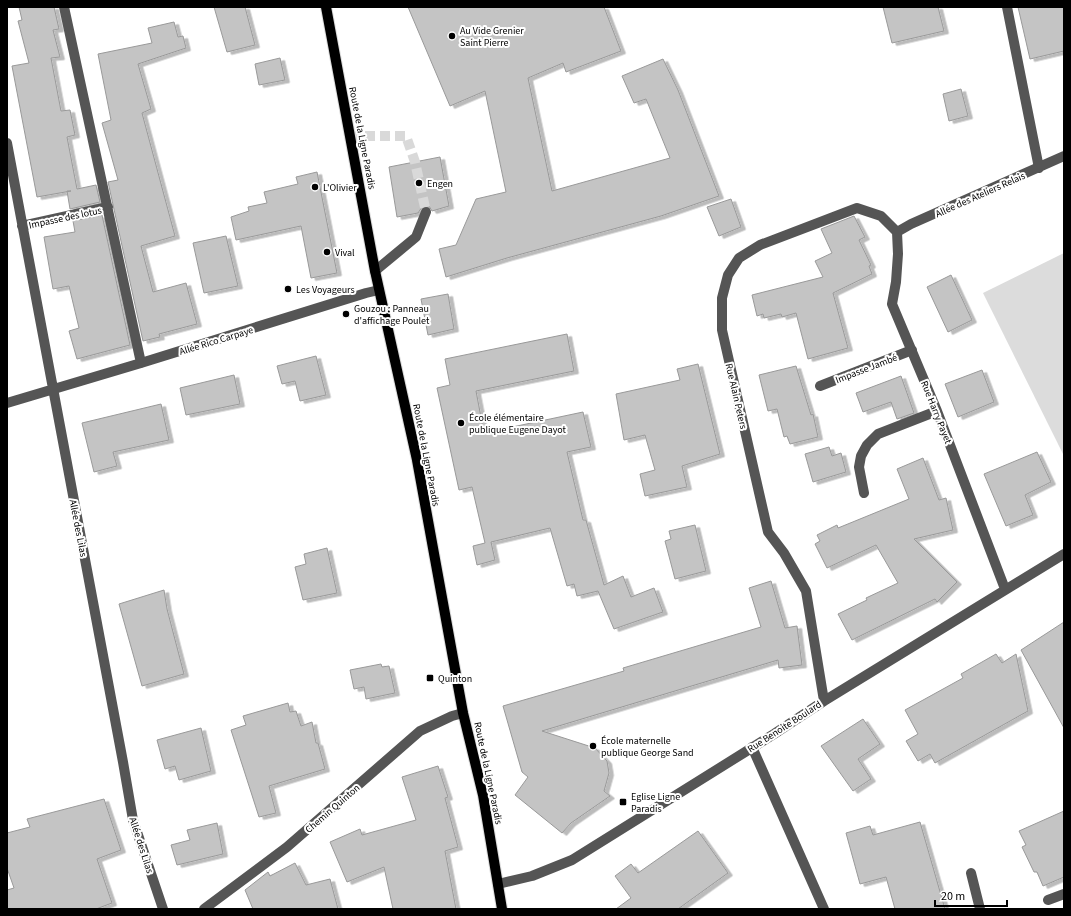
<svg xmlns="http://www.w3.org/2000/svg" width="1071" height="916" font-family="'Source Sans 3',sans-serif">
<defs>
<filter id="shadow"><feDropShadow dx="4.5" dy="2.5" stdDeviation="0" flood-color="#0004"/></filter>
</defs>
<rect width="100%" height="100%" fill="#fff"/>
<!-- green -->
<path fill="#dcdcdc" d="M1064,253V456L983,293Z"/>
<!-- building -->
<path fill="#c4c4c4" stroke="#999" filter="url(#shadow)" d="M19,7H54L59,29L53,30L60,57L51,58L61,111L70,110L75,135L67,137L77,189L96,185L100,202L70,209L67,191H71L37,197L12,66L29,63L18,21L22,20Z
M214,7H245L255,45L227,52Z
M408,7H604L621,51L566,72L563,63L528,78L552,191L670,158L646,99L634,103L622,76L663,59L678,90L719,196L661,216L507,258L446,277L439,249L456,245L476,199L506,192L485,91L450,106Z
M883,7H938L944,31L892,43Z
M1018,7H1064V51L1030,59Z
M174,22L178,37L183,36L186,48L138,64L151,109L142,113L175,236L141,246L153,292L186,283L197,324L159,334L160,337L143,341L108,182L118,180L102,123L111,120L98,54L152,43L148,28Z
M280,58L285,80L259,85L255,64Z
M961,89L968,116L949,121L943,94Z
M440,157L449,206L432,211L429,206H425L422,207L418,213L397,217L389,167Z
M317,172L337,273L311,278L301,226L236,240L231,217L249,211L248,207L267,203L264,192L298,184L296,177Z
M731,199L741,227L719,236L707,207Z
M102,215L130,345L77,359L69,331L79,328L69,286L53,289L44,237L75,232L73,221Z
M854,216L865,237L859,240L871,265L869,266L872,274L833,293L848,348L808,359L796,313L782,317L781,314L764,318L763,314L757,316L752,295L823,277L815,261L832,253L821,229Z
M226,236L238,286L204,293L193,243Z
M951,275L972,320L948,332L927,287Z
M448,294L454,329L428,335L421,299Z
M567,334L574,371L476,391L484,433L583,412L591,447L567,452L583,520H586L604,585L623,576L631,597L654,588L663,612L614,629L598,591L577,596L574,584L567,586L550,528L491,542L495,560L477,565L473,546L485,543L472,487L459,490L437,388L450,385L445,359Z
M316,356L326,395L300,401L295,381L282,384L277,366Z
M698,364L720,454L682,466L687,487L645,496L640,474L655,470L645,435L624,440L616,394L680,380L677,369Z
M796,366L811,415L813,414L818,437L790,444L787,436L784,437L777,409L768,411L759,375Z
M982,370L994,402L958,417L945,384Z
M234,375L240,404L186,415L180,388Z
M901,376L914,413L897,419L891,402L863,412L856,393Z
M161,404L169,440L113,452L117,466L94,472L82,423Z
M829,447L832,456L841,453L846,472L813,482L805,454Z
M1037,452L1051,482L1025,495L1033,515L1006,526L984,474Z
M923,458L939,500L946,498L953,530L914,539L957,582L937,602L935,599L852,640L838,614L867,600L866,598L898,583L876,545L827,568L815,544L820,541L817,535L837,525L838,528L909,499L897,469Z
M695,525L706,571L675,579L665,541L671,539L669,531Z
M327,548L337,593L303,600L295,567L306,564L304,554Z
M771,581L785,628L797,626L802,665L779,668L778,660L542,731L595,748L607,761L609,773L604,791L610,796L571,823L562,833L515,795L528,777L522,772L503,706L624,671L623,668L761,627L749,588Z
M164,590L167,609L184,674L142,686L119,604Z
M1064,622V728L1021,650Z
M996,654L1002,663L1016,654L1028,711L935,763L930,754L918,761L906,741L918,734L905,710L963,678L961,674Z
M381,664L382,667L389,666L395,693L366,699L364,687L354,689L350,670Z
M288,703L290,712L296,711L301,726L312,722L316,743H318L325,769L269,786L276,813L259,817L231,730L246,725L243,716Z
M863,719L880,744L858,759L871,779L853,791L821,746Z
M201,728L211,771L179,780L175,766L165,769L157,740Z
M438,766L448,797L445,798L458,847L445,851L456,909H393L384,867L347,882L330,842L360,829L362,835L416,820L402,777Z
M104,799L121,850L97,859L112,903L96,909H7V890L14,888L7,868V833L30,827L27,819Z
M1064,811V877L1043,886L1037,872H1034L1022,847L1026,845L1019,831Z
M920,822L945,909H895L886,877L860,884L846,833L870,826L873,835Z
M217,823L223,854L177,865L171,845L190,840L187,830Z
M698,831L728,873L678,909H616L631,898L615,876L631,864L638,873Z
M295,863L306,885L330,879L338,909H253L245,890L268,872L270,876Z"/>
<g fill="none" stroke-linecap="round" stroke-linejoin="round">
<!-- minor-tunnel -->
<path stroke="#d9d9d9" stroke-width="10" stroke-dasharray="10 5" stroke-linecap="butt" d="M350,136H406L415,162L426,212"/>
<defs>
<path id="major" d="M326,7L375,271L417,460L463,713L483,795L502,909"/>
</defs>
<!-- major casing -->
<use href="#major" stroke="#dbdbdb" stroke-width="12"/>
<!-- minor -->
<path stroke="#555" stroke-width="10" d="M64,7L141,363
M1007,7L1039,168
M7,143L123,762L133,820L163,909
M22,226L108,207
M897,232L898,254L896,282L892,304L937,411L1005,589
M897,232L911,224L1064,156
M375,271L416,237L426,212
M820,386L912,350
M7,403L141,363L366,293L379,290
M864,493L859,467L861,456L867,445L878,434L937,411
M824,701L806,591L784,553L768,532L722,330V298L728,275L739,258L760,245L857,208L881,216L897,232
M752,747L824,909
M971,873L980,909
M498,884L532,876L572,860L774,734L824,701L1064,554
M1048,900L1064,894
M204,909L287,847L420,731L452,716L463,713"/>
<!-- major -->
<use href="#major" stroke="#000" stroke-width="10"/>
</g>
<!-- markers -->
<g fill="#000" stroke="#fff" stroke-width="1.5">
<circle cx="452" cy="36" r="4"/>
<circle cx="419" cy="183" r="4"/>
<circle cx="315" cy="187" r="4"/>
<circle cx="327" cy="252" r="4"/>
<circle cx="288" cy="289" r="4"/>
<circle cx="346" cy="314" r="4"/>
<circle cx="461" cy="423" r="4"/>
<rect x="426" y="674" width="8" height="8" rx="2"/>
<circle cx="593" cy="746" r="4"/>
<rect x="619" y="798" width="8" height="8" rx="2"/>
</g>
<g text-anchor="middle" stroke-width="4" stroke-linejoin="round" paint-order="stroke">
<!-- poi labels -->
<g font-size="10" fill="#000" stroke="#fff" text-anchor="start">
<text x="460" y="34">Au Vide Grenier<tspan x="460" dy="12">Saint Pierre</tspan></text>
<text x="427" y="187">Engen</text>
<text x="323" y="191">L'Olivier</text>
<text x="335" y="256">Vival</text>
<text x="296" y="293">Les Voyageurs</text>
<text x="354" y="312">Gouzou : Panneau<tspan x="354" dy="12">d'affichage Poulet</tspan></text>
<text x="469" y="421">École élémentaire<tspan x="469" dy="12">publique Eugene Dayot</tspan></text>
<text x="438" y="682">Quinton</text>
<text x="601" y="744">École maternelle<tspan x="601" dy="12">publique George Sand</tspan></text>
<text x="631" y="800">Eglise Ligne<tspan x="631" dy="12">Paradis</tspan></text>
</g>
<!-- street labels -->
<g font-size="10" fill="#000" stroke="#fff">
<text transform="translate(363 138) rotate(79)" y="4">Route de la Ligne Paradis</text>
<text transform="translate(980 194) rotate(-24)" y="4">Allée des Ateliers Relais</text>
<text transform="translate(65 217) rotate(-12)" y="4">Impasse des lotus</text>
<text transform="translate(216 340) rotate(-17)" y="4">Allée Rico Carpaye</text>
<text transform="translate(866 368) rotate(-21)" y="4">Impasse Jambé</text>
<text transform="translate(737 396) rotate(77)" y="4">Rue Alain Peters</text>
<text transform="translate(937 412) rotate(68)" y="4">Rue Harry Payet</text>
<text transform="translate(427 455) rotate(79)" y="4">Route de la Ligne Paradis</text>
<text transform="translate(79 528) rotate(79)" y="4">Allée des Lilas</text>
<text transform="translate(784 726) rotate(-33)" y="4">Rue Benoite Boulard</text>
<text transform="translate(489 773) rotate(78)" y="4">Route de la Ligne Paradis</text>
<text transform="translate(332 808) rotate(-41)" y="4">Chemin Quinton</text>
<text transform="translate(142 845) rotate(72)" y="4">Allée des Lilas</text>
</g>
</g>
<!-- border -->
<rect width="1071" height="916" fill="none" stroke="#000000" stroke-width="16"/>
<!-- scale -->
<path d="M935 900v6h72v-6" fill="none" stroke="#000000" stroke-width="2"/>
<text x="941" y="900" font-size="12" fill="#000000" stroke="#ffffff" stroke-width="3" paint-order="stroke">20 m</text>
</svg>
